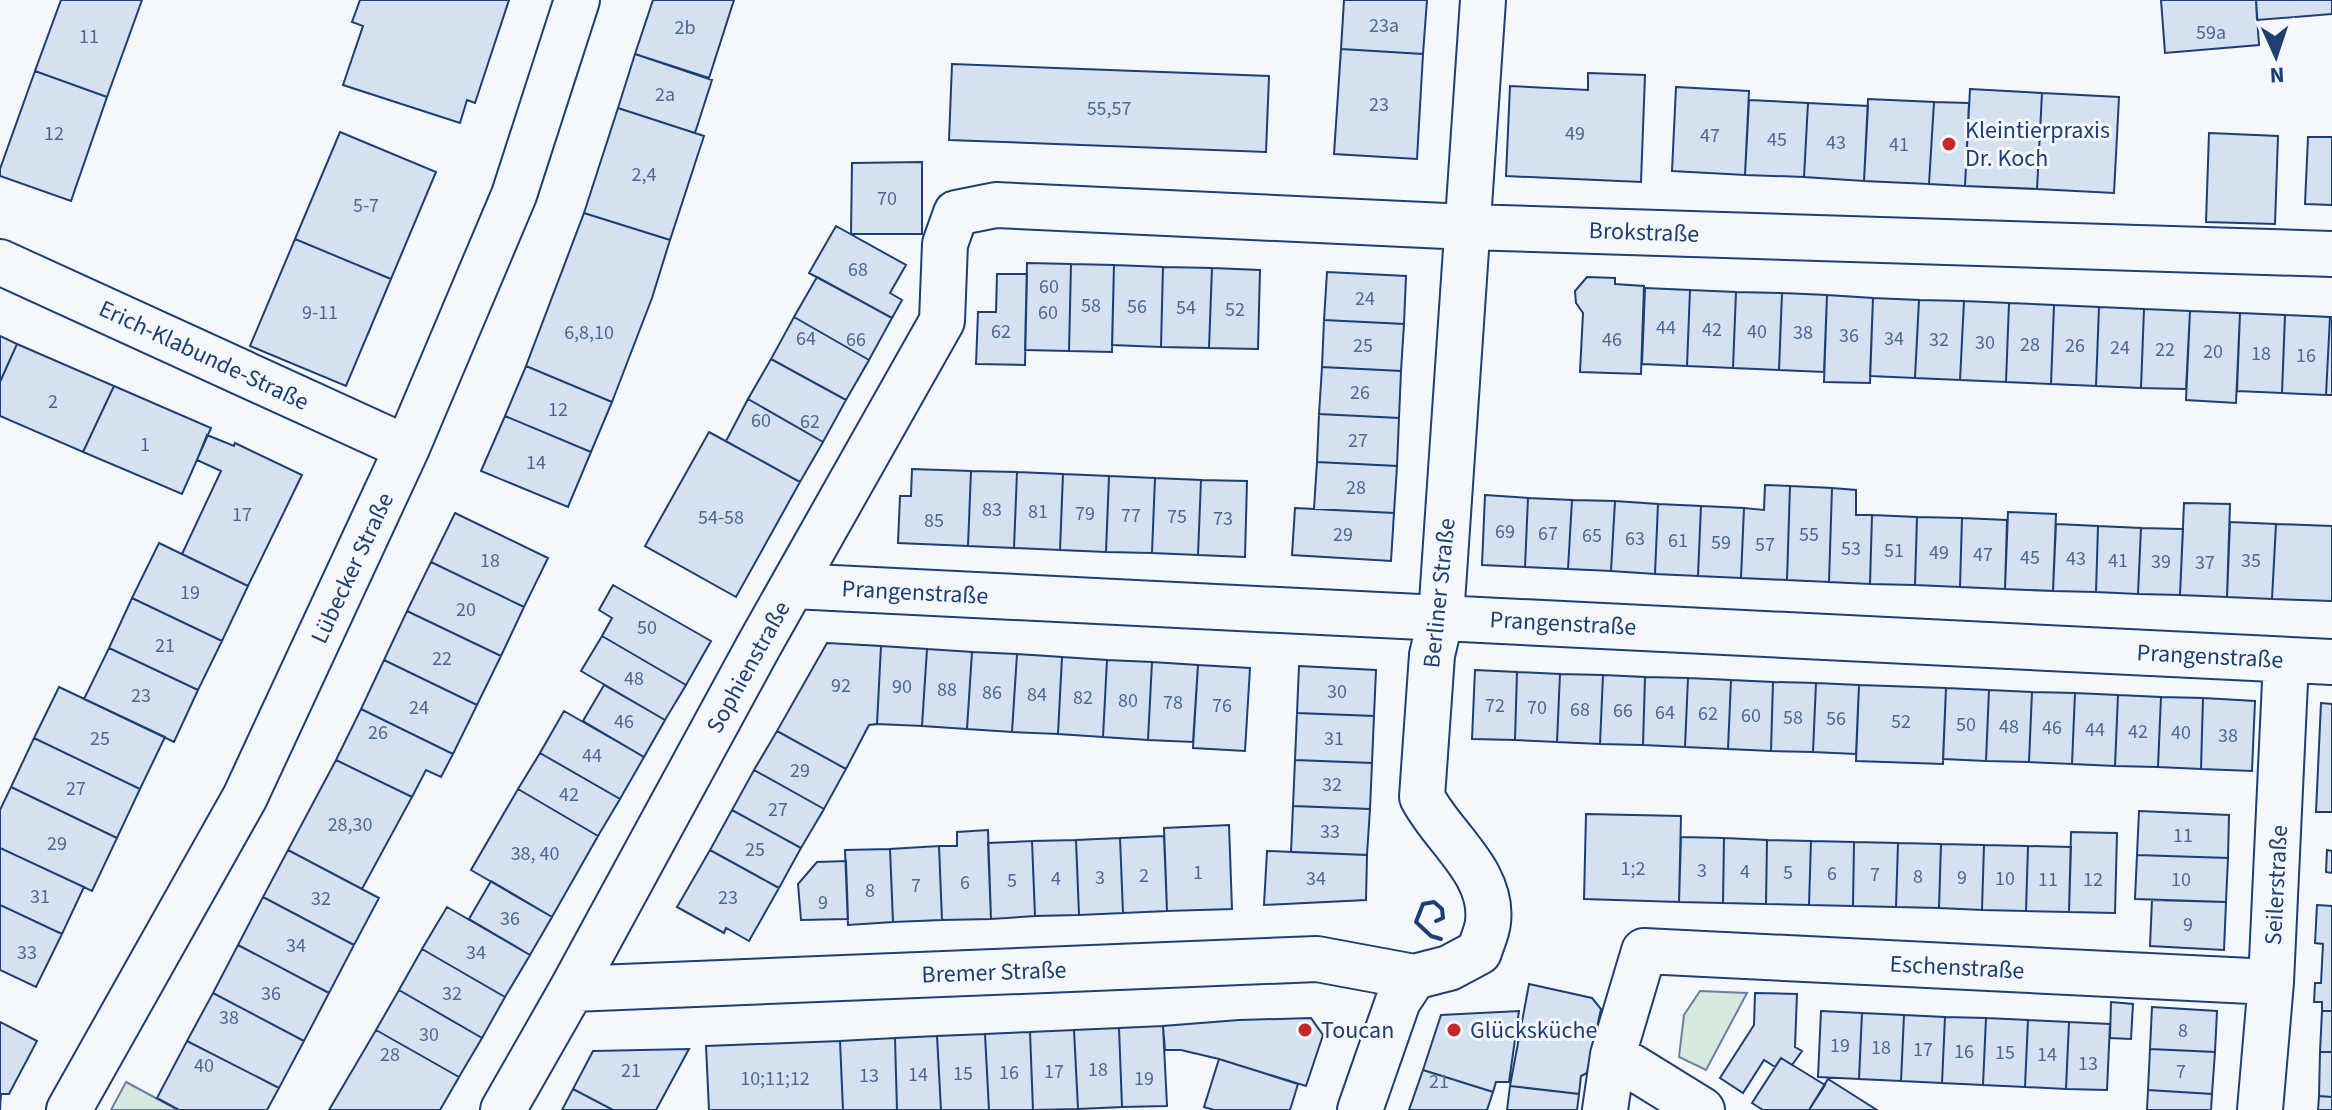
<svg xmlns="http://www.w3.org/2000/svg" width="2332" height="1110" font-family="'Source Sans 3',sans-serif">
<rect width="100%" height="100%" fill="#f4f7fb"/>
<!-- green -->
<path fill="#d7e8df" stroke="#687fa3" stroke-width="2" d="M1700,991L1747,993L1706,1070L1679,1057L1684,1015Z
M126,1082L178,1110H111Z"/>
<!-- building -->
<path fill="#d5e0f0" stroke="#1d3f73" stroke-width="2" d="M61,0H142L107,97L35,71Z
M360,0H509L475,103L467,100L460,123L343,85L363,26L352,22Z
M653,0H734L709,78L635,54Z
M1344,0H1427L1423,54L1341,49Z
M2161,0H2256L2259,45L2165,53Z
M2256,0H2332V14L2257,20Z
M1341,49L1423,54L1417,159L1334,154Z
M635,54L712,80L695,133L618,108Z
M952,64L1269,76L1266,152L949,140Z
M35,71L107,97L71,201L0,176V169Z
M1588,73L1645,75L1641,182L1506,176L1510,86L1588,90Z
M1676,87L1749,91L1745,175L1672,171Z
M1970,89L2042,93L2037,189L1965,186Z
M2042,93L2119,97L2114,193L2037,189Z
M1868,99L1934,102L1929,184L1864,181Z
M1749,100L1808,103L1804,177L1745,175Z
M1934,102L1969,103L1965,186L1929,184Z
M1808,103L1868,106L1864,181L1804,177Z
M618,108L704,136L670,240L584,213Z
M340,132L436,172L391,279L295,239Z
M2209,133L2278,136L2275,224L2206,222Z
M2308,137H2332V205L2305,204Z
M922,162V234H851L852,163Z
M584,213L670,240L652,298L612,402L526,366Z
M836,226L906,265L890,293L902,300L892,318L809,273Z
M295,239L391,279L346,386L250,346Z
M1027,263L1071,264L1069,351L1025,350Z
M1071,264L1114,265L1112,352L1069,351Z
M1114,265L1163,267L1161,347L1112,345Z
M1163,267L1212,268L1209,348L1161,347Z
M1212,268L1260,270L1258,349L1209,348Z
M1327,272L1406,276L1404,324L1324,320Z
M997,274H1027L1025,365L976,364L978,312H996Z
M817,277L892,318L869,360L794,317Z
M1587,277L1615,278V284L1644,286L1641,374L1580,372L1583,313L1576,303L1575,291Z
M1645,288L1690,290L1687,366L1642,364Z
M1690,290L1736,292L1733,368L1687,366Z
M1736,292L1782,293L1779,370L1733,368Z
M1782,293L1827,295L1824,372L1779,370Z
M1827,295L1873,298L1870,383L1824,382Z
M1873,298L1919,300L1915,378L1870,376Z
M1919,300L1964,301L1960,380L1915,378Z
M1964,301L2009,303L2006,382L1960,380Z
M2009,303L2054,305L2051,384L2006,382Z
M2054,305L2099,307L2096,386L2051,384Z
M2099,307L2144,309L2141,388L2096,386Z
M2144,309L2190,311L2186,389L2141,388Z
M2190,311L2240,313L2236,403L2186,400Z
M2240,313L2285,315L2282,393L2237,391Z
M2285,315L2330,317L2326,395L2282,393Z
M794,317L869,360L846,400L771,359Z
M2330,317H2332V395H2326Z
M1324,320L1404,324L1401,371L1322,367Z
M0,336L17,344L0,382Z
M17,344L114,386L83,452L0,416V382Z
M771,359L846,400L823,442L748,399Z
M526,366L612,402L591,452L505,416Z
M1322,367L1401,371L1399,418L1319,414Z
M114,386L211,428L182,494L83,452Z
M748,399L823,442L800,482L726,441Z
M1319,414L1399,418L1397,466L1317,462Z
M505,416L591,452L568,507L481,471Z
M709,432L800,482L736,597L645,546Z
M207,435L234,446L235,443L302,475L248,586L182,554L221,471L197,460Z
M1317,462L1397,466L1394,513L1314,509Z
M912,469L971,471L968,546L898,543L900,496H911Z
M971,471L1017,472L1014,548L968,546Z
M1017,472L1063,474L1060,550L1014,548Z
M1063,474L1109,476L1106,552L1060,550Z
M1109,476L1155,478L1152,553L1106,552Z
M1155,478L1201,480L1198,555L1152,553Z
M1201,480L1247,481L1245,557L1198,555Z
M1765,485L1790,486L1787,580L1741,578L1744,508L1764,510Z
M1790,486L1832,488L1829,582L1787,580Z
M1832,488L1856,490V515H1872L1870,584L1829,582Z
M1485,495L1528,498L1525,567L1482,565Z
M1528,498L1572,500L1568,569L1525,567Z
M1572,500L1615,501L1611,571L1568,569Z
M1615,501L1658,504L1655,574L1611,571Z
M2184,503L2230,504L2227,597L2180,595Z
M1658,504L1701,506L1698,576L1655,574Z
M1701,506L1744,508L1741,578L1698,576Z
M1295,508L1394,513L1391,561L1292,555Z
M2008,512L2056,514L2053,591L2005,589Z
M455,513L548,558L524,607L431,562Z
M1872,515L1917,517L1915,585L1870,584Z
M1917,517L1962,518L1960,587L1915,585Z
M1962,518L2007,520L2005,589L1960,587Z
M2230,522L2276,524L2272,599L2227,597Z
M2056,524L2098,526L2096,592L2053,591Z
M2276,524L2332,526V601L2272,599Z
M2098,526L2141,528L2138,594L2096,592Z
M2141,528L2183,529L2180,595L2138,594Z
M159,543L248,586L222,641L132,598Z
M431,562L524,607L501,656L407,611Z
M613,585L711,641L686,685L602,636L612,618L599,610Z
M132,598L222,641L198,690L109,648Z
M407,611L501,656L477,705L384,660Z
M602,636L686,685L665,720L581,671Z
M827,643L881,646L877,724L869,725L846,769L777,731Z
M881,646L927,649L922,726L877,724Z
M109,648L198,690L174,742L84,699Z
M927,649L972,652L967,729L922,726Z
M972,652L1017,654L1012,732L967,729Z
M1017,654L1062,657L1058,734L1012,732Z
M1062,657L1107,660L1103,737L1058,734Z
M384,660L477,705L453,754L361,709Z
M1107,660L1152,662L1148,740L1103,737Z
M1152,662L1198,665L1193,742L1148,740Z
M1198,665L1250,668L1245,751L1193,748Z
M1299,666L1376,670L1374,716L1297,713Z
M1475,670L1517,672L1515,740L1472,739Z
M1517,672L1560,674L1557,742L1515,740Z
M1560,674L1603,675L1600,744L1557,742Z
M1603,675L1645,677L1643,745L1600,744Z
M1645,677L1688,678L1685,747L1643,745Z
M1688,678L1731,680L1728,749L1685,747Z
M1731,680L1773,682L1771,751L1728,749Z
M1773,682L1816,683L1813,752L1771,751Z
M1816,683L1859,685L1856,754L1813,752Z
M604,685L665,720L644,757L583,721Z
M1859,685L1946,688L1943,764L1856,761Z
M59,687L165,737L140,789L34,738Z
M1946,688L1989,690L1986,761L1943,759Z
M1989,690L2032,692L2029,762L1986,761Z
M2032,692L2075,693L2072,764L2029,762Z
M2075,693L2118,695L2115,766L2072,764Z
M2118,695L2161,697L2158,767L2115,766Z
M2161,697L2203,698L2201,769L2158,767Z
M2203,698L2255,701L2252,771L2201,769Z
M2321,703L2332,704V812H2316Z
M361,709L453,754L441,777L426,770L412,797L336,760Z
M564,711L644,757L620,799L540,753Z
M1297,713L1374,716L1372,763L1295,760Z
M777,731L846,769L824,809L754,770Z
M34,738L140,789L117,838L11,787Z
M540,753L620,799L598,836L518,789Z
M336,760L412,797L362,889L288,850Z
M1295,760L1372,763L1370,809L1293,806Z
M754,770L824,809L801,848L732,810Z
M11,787L117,838L92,891L0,848V810Z
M518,789L598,836L552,917L471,870Z
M1293,806L1370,809L1367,855L1291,852Z
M732,810L801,848L779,888L710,850Z
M2139,811L2229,815L2228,858L2137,855Z
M1586,814L1681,816L1679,902L1584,899Z
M1229,825L1232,909L1167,911L1164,828Z
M988,830L991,919L942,920L939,846H957V832Z
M2071,832L2117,833L2115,913L2069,912Z
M1164,836L1167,911L1123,913L1120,838Z
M1681,837L1724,838L1723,903L1679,902Z
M1120,838L1123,913L1079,915L1076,840Z
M1724,838L1767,840L1766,904L1723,903Z
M1076,840L1079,915L1035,916L1032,841Z
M1767,840L1811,841L1809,905L1766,904Z
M1032,841L1035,916L991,919L988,843Z
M1811,841L1854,842L1853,906L1809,905Z
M1854,842L1898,843L1896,907L1853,906Z
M1898,843L1941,844L1939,908L1896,907Z
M1941,844L1984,845L1982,910L1939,908Z
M1984,845L2028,846L2026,911L1982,910Z
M939,846L942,920L893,922L890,849Z
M2028,846L2071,847L2069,912L2026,911Z
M0,848L84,887L62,934L0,905Z
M890,849L893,922L848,925L845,850Z
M288,850L379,898L354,945L263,897Z
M710,850L779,888L749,941L726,928L724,933L677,907Z
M2327,850L2332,851V873L2326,872Z
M1267,851L1367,855L1366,900L1264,905Z
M2137,855L2228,858L2226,902L2135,899Z
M846,861L848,919L801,920L798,884L817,862Z
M491,881L552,917L530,955L469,919Z
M263,897L354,945L329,993L238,945Z
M2152,900L2226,902L2224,950L2150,946Z
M0,905L62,934L36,987L0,970Z
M2317,905L2332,906V1011H2322V1002H2314L2315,983H2321L2323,944L2315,943Z
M447,907L530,955L505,997L422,949Z
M238,945L329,993L304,1041L213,993Z
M422,949L505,997L482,1038L399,990Z
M1529,984L1592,998L1601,1009L1587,1073L1581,1076L1579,1094L1510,1086Z
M399,990L482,1038L459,1077L376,1030Z
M213,993L304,1041L279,1088L187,1041Z
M1755,993L1797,994L1795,1047L1802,1051L1792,1065L1781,1058L1775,1067L1764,1060L1743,1093L1720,1078L1754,1025Z
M2111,1002L2133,1004L2131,1039L2110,1038Z
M2152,1007L2217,1011L2215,1052L2150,1049Z
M1519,1011L1509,1082H1496L1493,1092L1423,1070L1441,1015Z
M1821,1011L1862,1013L1859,1079L1818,1077Z
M2322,1011H2332V1052H2320Z
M1862,1013L1904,1015L1901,1081L1859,1079Z
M1904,1015L1945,1017L1942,1083L1901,1081Z
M1945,1017L1986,1018L1983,1085L1942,1083Z
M1311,1018L1323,1035L1306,1086L1219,1059L1181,1050H1165L1163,1026L1239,1020Z
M1986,1018L2028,1020L2025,1087L1983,1085Z
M2028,1020L2069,1022L2066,1089L2025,1087Z
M0,1022L37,1041L9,1094H1L0,1110Z
M2069,1022L2110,1024L2107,1090L2066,1089Z
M1163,1026L1167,1106L1122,1107L1119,1028Z
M1119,1028L1122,1107L1078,1109L1074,1030Z
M376,1030L459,1077L440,1110H329Z
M1074,1030L1078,1109L1033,1110L1030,1032Z
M1030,1032L1033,1110H989L985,1034Z
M985,1034L989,1110H941L937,1036Z
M937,1036L941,1110H897L895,1038Z
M895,1038L897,1110H843L840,1041Z
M187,1041L279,1088L267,1110H179L157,1098Z
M840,1041L843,1110H709L706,1046Z
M689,1049L656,1110H613L573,1089L593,1051Z
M2150,1049L2215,1052L2212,1094L2148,1090Z
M2320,1052H2332V1097L2319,1096Z
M1781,1058L1825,1085L1809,1110H1763L1752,1103Z
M1219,1059L1298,1084L1290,1110H1214L1204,1107Z
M1423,1070L1493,1092L1487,1110H1409Z
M1828,1079L1877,1110H1809Z
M1510,1086L1579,1094L1577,1110H1507Z
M573,1089L613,1110H562Z
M2148,1090L2212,1094L2211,1110H2147Z
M2319,1096L2332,1097V1110H2318Z"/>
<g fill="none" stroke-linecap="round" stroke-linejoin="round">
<defs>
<path id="street" d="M0,262L407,448
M793,586L2332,662
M572,989L1317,959L1414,977
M1613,1055L1702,1110
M69,1110L245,797L407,448L514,195L577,0
M503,1110L572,989L758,647L942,321L945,244L956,213L996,205L1467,227L2332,254
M1360,1110L1398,1001L1414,977L1449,968L1479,952C1482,942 1487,932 1488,922C1494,872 1442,837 1422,797L1432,655L1441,617L1483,0
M1605,1110L1613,1055L1644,951L2271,982
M2260,1110L2271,982L2286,660"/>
</defs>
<!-- street casing -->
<use href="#street" stroke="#1d3f73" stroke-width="48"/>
<!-- street -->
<use href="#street" stroke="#f4f7fb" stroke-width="44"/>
<!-- wall -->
<path stroke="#1d3f73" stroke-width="4" d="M1436,921L1443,918L1442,909L1434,902L1423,904L1416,922L1431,936L1441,939"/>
</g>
<!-- markers -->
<g fill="#c62828" stroke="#f4f7fb" stroke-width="3">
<circle cx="1949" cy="144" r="8"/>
<circle cx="1305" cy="1030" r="8"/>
<circle cx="1454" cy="1030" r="8"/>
</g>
<g text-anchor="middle" stroke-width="6" stroke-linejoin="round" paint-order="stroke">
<!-- number labels -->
<g font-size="20" fill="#4b6792">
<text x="1384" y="32">23a</text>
<text x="685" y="34">2b</text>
<text x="2211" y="39">59a</text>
<text x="89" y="43">11</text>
<text x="665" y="101">2a</text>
<text x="1379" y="111">23</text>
<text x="1109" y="115">55,57</text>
<text x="54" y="140">12</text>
<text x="1575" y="140">49</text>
<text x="1710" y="142">47</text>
<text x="1777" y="146">45</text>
<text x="1836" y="149">43</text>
<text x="1899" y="151">41</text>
<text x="644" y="181">2,4</text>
<text x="887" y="205">70</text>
<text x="366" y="212">5-7</text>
<text x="858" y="276">68</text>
<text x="1049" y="293">60</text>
<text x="1365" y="305">24</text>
<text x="1091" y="312">58</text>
<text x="1137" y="313">56</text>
<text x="1186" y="314">54</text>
<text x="1235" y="316">52</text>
<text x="320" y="319">9-11</text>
<text x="1048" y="319">60</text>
<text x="1666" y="334">44</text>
<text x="1712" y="336">42</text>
<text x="1001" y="338">62</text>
<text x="1757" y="338">40</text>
<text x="589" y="339">6,8,10</text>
<text x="1803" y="339">38</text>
<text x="1849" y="342">36</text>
<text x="806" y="345">64</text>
<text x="1894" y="345">34</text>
<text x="856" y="346">66</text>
<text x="1612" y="346">46</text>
<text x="1939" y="346">32</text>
<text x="1985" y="349">30</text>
<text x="2030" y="351">28</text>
<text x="1363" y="352">25</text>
<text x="2075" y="352">26</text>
<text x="2120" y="354">24</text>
<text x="2165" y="356">22</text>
<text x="2213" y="358">20</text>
<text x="2261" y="360">18</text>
<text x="2306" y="362">16</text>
<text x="1360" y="399">26</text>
<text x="53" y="408">2</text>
<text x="558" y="416">12</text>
<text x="761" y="427">60</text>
<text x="810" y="428">62</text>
<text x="1358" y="447">27</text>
<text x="145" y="451">1</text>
<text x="536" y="469">14</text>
<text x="1356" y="494">28</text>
<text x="992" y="516">83</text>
<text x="1038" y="518">81</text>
<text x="1085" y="520">79</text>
<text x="242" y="521">17</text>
<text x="1131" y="522">77</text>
<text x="1177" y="523">75</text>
<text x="721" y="524">54-58</text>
<text x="1223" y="525">73</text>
<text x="934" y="527">85</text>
<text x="1505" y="538">69</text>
<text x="1548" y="540">67</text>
<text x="1343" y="541">29</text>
<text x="1809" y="541">55</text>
<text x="1592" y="542">65</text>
<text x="1635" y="545">63</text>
<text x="1678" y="547">61</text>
<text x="1721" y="549">59</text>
<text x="1765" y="551">57</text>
<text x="1851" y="555">53</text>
<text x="1894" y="557">51</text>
<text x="1939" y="559">49</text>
<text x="1983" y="561">47</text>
<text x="2030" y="564">45</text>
<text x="2076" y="565">43</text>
<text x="490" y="567">18</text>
<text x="2118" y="567">41</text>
<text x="2251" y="567">35</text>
<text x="2161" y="568">39</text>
<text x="2205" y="569">37</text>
<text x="190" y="599">19</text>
<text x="466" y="616">20</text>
<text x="647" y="634">50</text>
<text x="165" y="652">21</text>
<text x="442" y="665">22</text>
<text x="634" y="685">48</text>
<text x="841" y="692">92</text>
<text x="902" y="693">90</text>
<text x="947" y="696">88</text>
<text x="1337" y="698">30</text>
<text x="992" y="699">86</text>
<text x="1037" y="701">84</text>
<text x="141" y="702">23</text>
<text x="1083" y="704">82</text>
<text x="1128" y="707">80</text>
<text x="1173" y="709">78</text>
<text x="1222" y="712">76</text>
<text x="1495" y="712">72</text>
<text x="419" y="714">24</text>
<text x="1537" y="714">70</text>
<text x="1580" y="716">68</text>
<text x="1623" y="717">66</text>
<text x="1665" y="719">64</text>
<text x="1708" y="720">62</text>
<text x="1751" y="722">60</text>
<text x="1793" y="724">58</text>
<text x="1836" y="725">56</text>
<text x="624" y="728">46</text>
<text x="1901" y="728">52</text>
<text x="1966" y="731">50</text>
<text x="2009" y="733">48</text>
<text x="2052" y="734">46</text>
<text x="2095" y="736">44</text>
<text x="2138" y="738">42</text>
<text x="378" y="739">26</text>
<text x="2181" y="739">40</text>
<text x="2228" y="742">38</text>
<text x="100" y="745">25</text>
<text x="1334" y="745">31</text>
<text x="592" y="762">44</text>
<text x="800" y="777">29</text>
<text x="1332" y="791">32</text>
<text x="76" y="795">27</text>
<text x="569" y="801">42</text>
<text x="778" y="816">27</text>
<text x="350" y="831">28,30</text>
<text x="1330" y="838">33</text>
<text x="2183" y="842">11</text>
<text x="57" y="850">29</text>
<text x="755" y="856">25</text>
<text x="535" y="860">38, 40</text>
<text x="1633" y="875">1;2</text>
<text x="1702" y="877">3</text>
<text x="1745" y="878">4</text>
<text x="1198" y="879">1</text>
<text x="1788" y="879">5</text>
<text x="1832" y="880">6</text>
<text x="1875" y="881">7</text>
<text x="1144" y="882">2</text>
<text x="1918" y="883">8</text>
<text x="1100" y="884">3</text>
<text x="1962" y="884">9</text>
<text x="1056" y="885">4</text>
<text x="1316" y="885">34</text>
<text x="2005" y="885">10</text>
<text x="2048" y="886">11</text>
<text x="2093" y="886">12</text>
<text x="2181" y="886">10</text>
<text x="1012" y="887">5</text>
<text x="965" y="889">6</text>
<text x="916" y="892">7</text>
<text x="870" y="897">8</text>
<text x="40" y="903">31</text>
<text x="728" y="904">23</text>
<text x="321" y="905">32</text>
<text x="823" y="909">9</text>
<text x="510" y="925">36</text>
<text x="2188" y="931">9</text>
<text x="296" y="952">34</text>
<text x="27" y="959">33</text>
<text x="476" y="959">34</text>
<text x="271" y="1000">36</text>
<text x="452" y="1000">32</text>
<text x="229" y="1024">38</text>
<text x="2183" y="1037">8</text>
<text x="429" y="1041">30</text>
<text x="1840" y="1052">19</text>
<text x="1881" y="1054">18</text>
<text x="1923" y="1056">17</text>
<text x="1964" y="1058">16</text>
<text x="2005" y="1059">15</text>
<text x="390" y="1061">28</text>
<text x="2047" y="1061">14</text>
<text x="2088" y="1070">13</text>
<text x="204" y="1072">40</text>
<text x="1098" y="1076">18</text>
<text x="631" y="1077">21</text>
<text x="1054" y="1078">17</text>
<text x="2181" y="1078">7</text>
<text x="1009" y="1079">16</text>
<text x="963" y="1080">15</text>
<text x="918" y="1081">14</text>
<text x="869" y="1082">13</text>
<text x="775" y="1085">10;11;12</text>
<text x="1144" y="1085">19</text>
<text x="1439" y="1088">21</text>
</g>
<!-- poi labels -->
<g font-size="24" fill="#1d3f73" stroke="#f4f7fb" text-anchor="start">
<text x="1965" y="138">Kleintierpraxis<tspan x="1965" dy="28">Dr. Koch</tspan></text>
<text x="1321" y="1038">Toucan</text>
<text x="1470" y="1038">Glücksküche</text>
</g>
<!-- street labels -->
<g font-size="24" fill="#1d3f73" stroke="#f4f7fb">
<text transform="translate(1644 232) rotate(2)" y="8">Brokstraße</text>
<text transform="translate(204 355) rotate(25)" y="8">Erich-Klabunde-Straße</text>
<text transform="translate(352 568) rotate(-65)" y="8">Lübecker Straße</text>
<text transform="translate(915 592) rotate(3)" y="8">Prangenstraße</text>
<text transform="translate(1439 593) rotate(-84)" y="8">Berliner Straße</text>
<text transform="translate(1563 623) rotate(3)" y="8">Prangenstraße</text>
<text transform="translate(2210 656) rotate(3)" y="8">Prangenstraße</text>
<text transform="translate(748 667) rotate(-61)" y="8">Sophienstraße</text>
<text transform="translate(2276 885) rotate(-87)" y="8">Seilerstraße</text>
<text transform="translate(1957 967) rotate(3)" y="8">Eschenstraße</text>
<text transform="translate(994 972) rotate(-2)" y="8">Bremer Straße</text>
</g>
</g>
<!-- north arrow -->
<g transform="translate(2276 56) rotate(177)" stroke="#f4f7fb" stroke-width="6" paint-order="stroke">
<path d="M0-6L14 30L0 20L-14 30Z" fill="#1d3f73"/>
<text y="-12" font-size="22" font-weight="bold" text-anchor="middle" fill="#1d3f73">N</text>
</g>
</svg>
